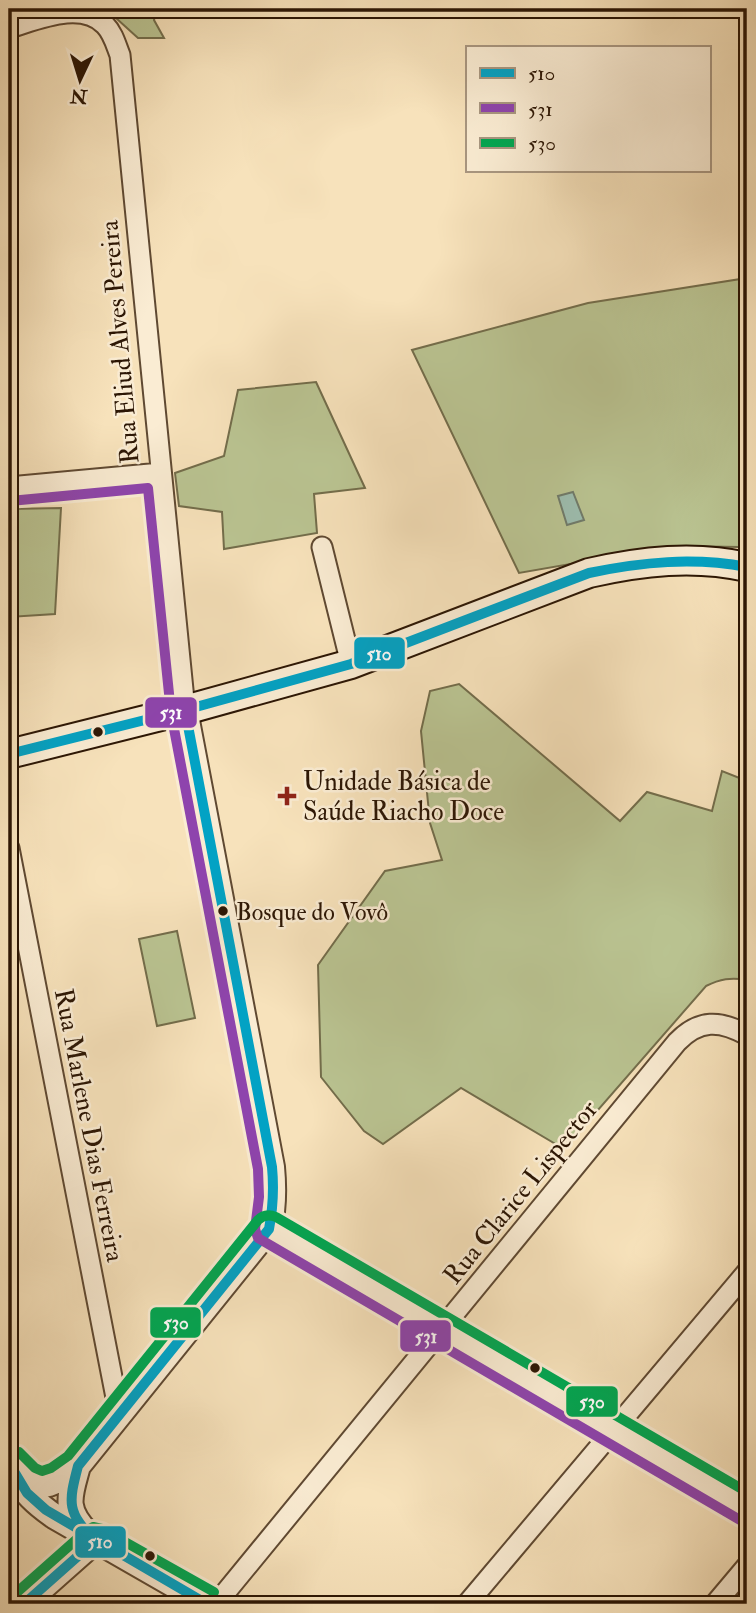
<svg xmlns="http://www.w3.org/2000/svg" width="756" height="1613" font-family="'IM FELL Double Pica',serif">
<rect width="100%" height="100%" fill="#f7e2bb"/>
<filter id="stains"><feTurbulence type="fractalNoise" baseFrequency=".00286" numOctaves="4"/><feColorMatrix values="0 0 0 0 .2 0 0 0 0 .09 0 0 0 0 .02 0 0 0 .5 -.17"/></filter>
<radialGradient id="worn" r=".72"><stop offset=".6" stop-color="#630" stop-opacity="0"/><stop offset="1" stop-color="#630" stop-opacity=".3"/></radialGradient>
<!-- green -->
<path fill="#bac492" stroke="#736d4b" stroke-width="2" d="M106,9H157L154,20L164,38H138Z
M747,278V549L740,547L674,546L519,573L412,350L588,303Z
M316,382L365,488L314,494L317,533L224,549L222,512L179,506L175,473L224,456L238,390Z
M61,508L55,614L9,617V509Z
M459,684L620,821L647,792L712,811L722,771L747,781V980C731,977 720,979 706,986L564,1149L461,1088L383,1144L364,1131L321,1077L318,965L385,871L442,860L430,823L421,731L430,691Z
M177,931L195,1018L157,1026L139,939Z"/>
<!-- water -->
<path fill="#9dbeb0" stroke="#707b6b" stroke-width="2" d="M573,492L584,520L567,525L558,496Z"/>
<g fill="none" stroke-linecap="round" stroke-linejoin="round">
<defs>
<path id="minor" d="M9,28C37,20 81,0 105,25C113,33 116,45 120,55L185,710
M9,487L161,473
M322,547L351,664
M9,848L119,1413
M269,1229L747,1508
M216,1604L677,1042C699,1019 720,1020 747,1035
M467,1604L747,1272
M715,1604L747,1566"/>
<path id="tertiary" d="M9,1462C38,1493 45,1491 78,1466L269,1229C274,1208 274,1188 272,1167L185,710
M78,1466C70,1496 63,1508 87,1533
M14,1473C23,1492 37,1504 54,1516L207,1604
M24,1604L95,1541"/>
<path id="secondary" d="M9,754L185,710L351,664L589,573C642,561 694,555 747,567"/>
</defs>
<!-- minor casing -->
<use href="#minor" stroke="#5f4932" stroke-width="23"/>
<!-- tertiary casing -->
<use href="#tertiary" stroke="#5f4932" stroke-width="28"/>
<!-- secondary casing -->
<use href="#secondary" stroke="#2c1604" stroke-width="32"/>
<!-- minor -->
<use href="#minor" stroke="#faecd3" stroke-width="19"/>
<!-- tertiary -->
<use href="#tertiary" stroke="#faecd3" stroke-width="24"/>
<!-- secondary -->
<use href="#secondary" stroke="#faecd3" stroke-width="28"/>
<defs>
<path id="bus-1" d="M9,754L185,710L351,664L589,573C642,562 693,557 747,567
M9,1463L27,1493L46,1510L207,1604
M95,1541C67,1512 68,1504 78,1466L269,1229C273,1208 274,1188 272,1167L185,710
M24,1604L95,1541"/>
<path id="bus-2" d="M10,501L148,488L171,713L258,1169L259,1197L255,1229L258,1238L740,1520"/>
<path id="bus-3" d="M19,1452L35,1468L42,1471L51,1468L68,1456L258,1220C263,1215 269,1214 276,1217L747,1492
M15,1594L86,1531L93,1527L102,1529L214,1592"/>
</defs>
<!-- bus-1 casing -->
<use href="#bus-1" stroke="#faecd3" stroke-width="16"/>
<!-- bus-2 casing -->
<use href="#bus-2" stroke="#faecd3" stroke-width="16"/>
<!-- bus-3 casing -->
<use href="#bus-3" stroke="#faecd3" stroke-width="16"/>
<!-- bus-1 -->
<use href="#bus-1" stroke="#02a2c4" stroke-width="10"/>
<!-- bus-2 -->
<use href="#bus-2" stroke="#8e44ad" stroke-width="10"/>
<!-- bus-3 -->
<use href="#bus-3" stroke="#00a651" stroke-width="10"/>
</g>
<!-- markers -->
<g fill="#2c1604" stroke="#faecd3" stroke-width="2.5">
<circle cx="98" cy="732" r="6"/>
<circle cx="223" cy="911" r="6"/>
<circle cx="535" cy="1368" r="6"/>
<circle cx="150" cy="1556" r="6"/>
</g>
<path fill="#8f2418" stroke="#faecd3" stroke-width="2.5" d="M283.5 785.5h7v7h7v7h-7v7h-7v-7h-7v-7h7z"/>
<g text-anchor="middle" stroke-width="5" stroke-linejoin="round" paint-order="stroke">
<!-- bus labels -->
<g font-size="24" fill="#2c1604" stroke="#faecd3" text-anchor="start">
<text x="236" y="920">Bosque do Vovô</text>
</g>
<!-- street labels -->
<g font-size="26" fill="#2c1604" stroke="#faecd3">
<text transform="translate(119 342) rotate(-95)" y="9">Rua Eliud Alves Pereira</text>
<text transform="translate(90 1125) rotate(79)" y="9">Rua Marlene Dias Ferreira</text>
<text transform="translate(520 1192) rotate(-51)" y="9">Rua Clarice Lispector</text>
</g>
<!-- poi labels -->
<g font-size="26" fill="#2c1604" stroke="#faecd3" text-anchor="start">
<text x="303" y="790">Unidade Básica de<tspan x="303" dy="30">Saúde Riacho Doce</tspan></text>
</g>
</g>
<g stroke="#faecd3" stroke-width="2.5">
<rect x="353" y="636" width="53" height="34" rx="7" fill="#02a2c4"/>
<rect x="144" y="696" width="54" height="33" rx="7" fill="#8e44ad"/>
<rect x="149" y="1306" width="53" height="33" rx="7" fill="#00a651"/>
<rect x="399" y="1319" width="53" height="34" rx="7" fill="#8e44ad"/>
<rect x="565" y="1385" width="54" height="33" rx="7" fill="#00a651"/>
<rect x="74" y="1525" width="53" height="34" rx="7" fill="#02a2c4"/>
</g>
<g font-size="19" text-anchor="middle" font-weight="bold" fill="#fff">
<text x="379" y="660">510</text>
<text x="171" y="719">531</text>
<text x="176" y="1329">530</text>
<text x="426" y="1343">531</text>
<text x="592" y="1408">530</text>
<text x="100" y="1548">510</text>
</g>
<!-- margin -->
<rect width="756" height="1613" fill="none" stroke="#f7e2bb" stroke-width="35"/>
<rect x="10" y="10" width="735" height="1592" fill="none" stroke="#2c1604" stroke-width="3.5"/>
<rect x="18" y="18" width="721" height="1578" fill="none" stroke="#2c1604" stroke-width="2"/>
<!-- legend -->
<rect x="466" y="46" width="245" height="126" fill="#faecd3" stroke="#a89680" stroke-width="2"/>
<rect x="480" y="68" width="35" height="10" fill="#02a2c4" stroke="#a89680" stroke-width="2"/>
<text x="528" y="80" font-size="21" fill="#2c1604">510</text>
<rect x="480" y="103" width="35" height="10" fill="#8e44ad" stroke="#a89680" stroke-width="2"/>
<text x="528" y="116" font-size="21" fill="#2c1604">531</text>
<rect x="480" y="138" width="35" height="10" fill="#00a651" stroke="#a89680" stroke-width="2"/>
<text x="528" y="150" font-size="21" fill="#2c1604">530</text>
<!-- north arrow -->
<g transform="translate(80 80) rotate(184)" stroke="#faecd3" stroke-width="5" paint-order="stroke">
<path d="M0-5L12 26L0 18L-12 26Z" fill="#2c1604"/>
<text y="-10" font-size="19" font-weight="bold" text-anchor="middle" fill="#2c1604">N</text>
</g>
<rect width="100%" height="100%" filter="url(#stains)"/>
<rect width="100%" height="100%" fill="url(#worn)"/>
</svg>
